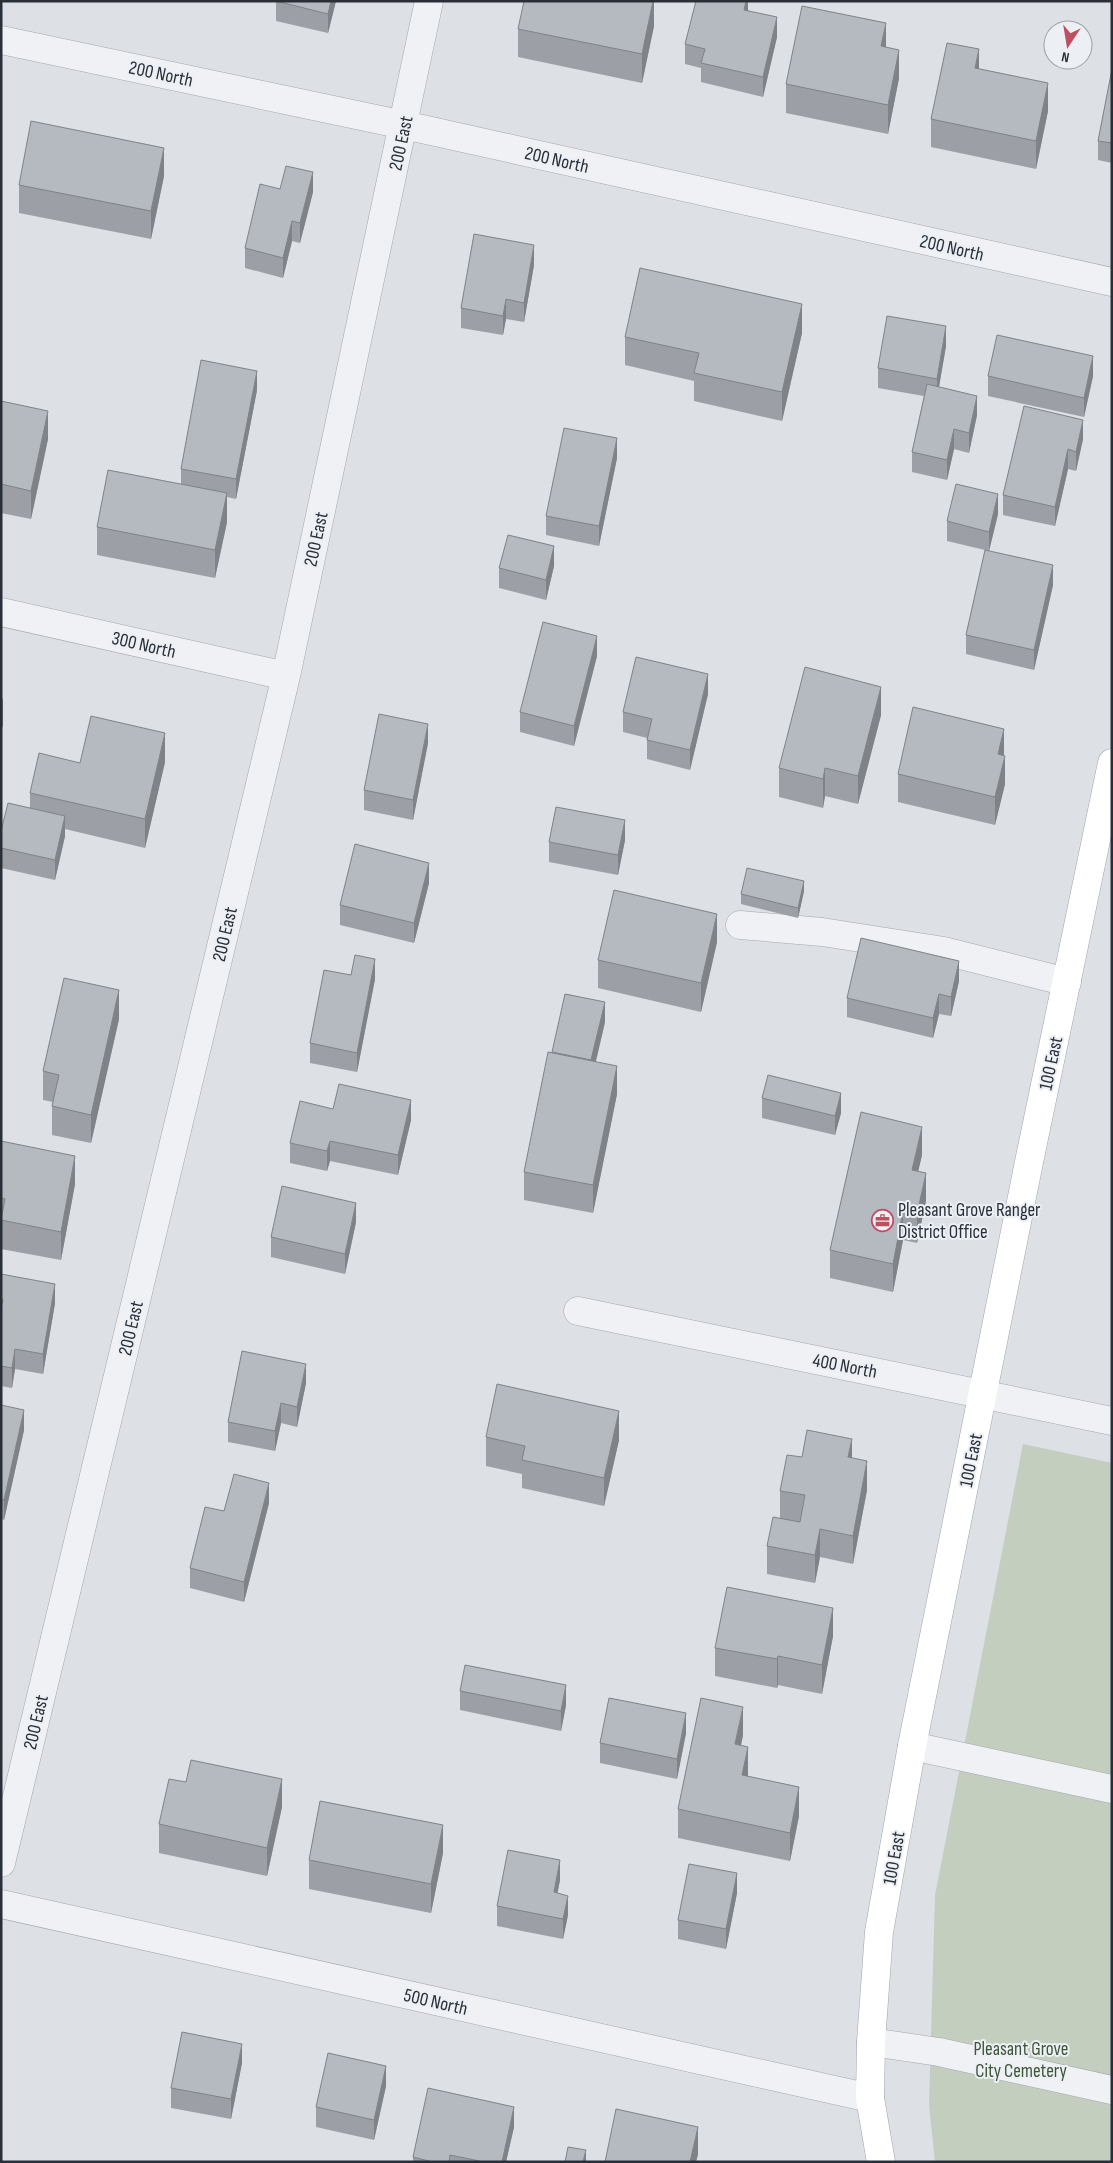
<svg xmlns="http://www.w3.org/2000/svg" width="1113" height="2163" font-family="'Sofia Sans Condensed',sans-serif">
<rect width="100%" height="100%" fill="#dde0e5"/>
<!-- green -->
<path fill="#c3cebf" d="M1023,1444L1112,1463V2162H935L929,2105L935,1895Z"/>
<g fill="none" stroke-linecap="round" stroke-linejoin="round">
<defs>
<path id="minor" d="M1,40L404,125L1112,282
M1,612L286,676
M740,925L822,932L944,951L1067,982
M578,1311L1112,1421
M912,1746L1112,1789
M1,1863L286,676L429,1
M1,1904L870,2098
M871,2042L939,2052L1112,2090"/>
<path id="major" d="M881,2162L870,2098L871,2042L879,1932L912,1746L1029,1162L1112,763"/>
</defs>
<!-- minor casing -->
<use href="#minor" stroke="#a3a7ae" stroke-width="29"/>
<!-- major casing -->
<use href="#major" stroke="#9da5af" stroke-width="29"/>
<!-- minor -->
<use href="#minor" stroke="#eff1f4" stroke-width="28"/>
<!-- major -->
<use href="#major" stroke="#fff" stroke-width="28"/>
</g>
<!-- wall -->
<path fill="#9ca0a6" d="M276,1H336L328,33L276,21Z
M654,1V26L642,83L518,57V29Z
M748,1V10L777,37L763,97L701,82V68L685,64V44Z
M886,47L899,78L888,134L786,113V84Z
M979,69L1048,111L1036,169L931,147V119Z
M1112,69V163L1098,160V141Z
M164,176L151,239L19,213V185Z
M280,189L313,192L300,243L292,241L283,278L245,268V248Z
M534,265L524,322L506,319L503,335L461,328V308Z
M802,333L782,421L694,401V381L625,365V337Z
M946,346L939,387L977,415L969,453L954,449L947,480L912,472V452L924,396L878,388V368Z
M988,376H1093L1084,417L988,396Z
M257,390L236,499L227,497V522L215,578L97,555V527L181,484V469Z
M1,401L48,439L31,519L1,513Z
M1024,406L1083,439L1076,471L1068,469L1055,526L1003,515V495Z
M617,458L599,546L546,535V516Z
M998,514L989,551L1053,585L1034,670L966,654V635L985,550L947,541V521Z
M554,566L546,600L499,588V568Z
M597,656L574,746L520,732V712Z
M708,694L690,770L647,759V738L623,732V712Z
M881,715L858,804L825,796L823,808L779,797V768Z
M428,743L413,820L364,810V790Z
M1004,756L1005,784L995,825L898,802V774Z
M165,762L145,848L65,829V836L55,880L1,868V831L30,808V793L80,763Z
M625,840L618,875L549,862V842Z
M429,883L414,943L340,925V905Z
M804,891L798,918L741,904V894Z
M717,942L701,1012L598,988V960Z
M351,975L375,979L357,1072L310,1063V1043Z
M959,981L951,1016L939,1014L933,1038L847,1017V998Z
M119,1019L91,1143L52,1135V1106L53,1102L43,1100V1071Z
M605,1022L596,1062L617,1094L593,1213L524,1200V1172L552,1052Z
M762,1098L841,1113L835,1135L762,1118Z
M333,1109L411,1120L398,1175L330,1161L327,1171L290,1163V1143Z
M1,1141L75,1184L61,1260L1,1249Z
M922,1155L918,1171L926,1201L917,1243L903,1240L893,1292L830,1278V1250Z
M356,1222L345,1274L271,1257V1237Z
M1,1274L55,1303L43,1374L15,1369L12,1388L1,1386Z
M1112,1290V1312H1111Z
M306,1383L297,1427L281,1423L275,1451L228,1442V1422Z
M1,1405L24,1430L4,1520L1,1519Z
M486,1437L619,1440L604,1506L522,1488V1474L486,1466Z
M802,1457L852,1458L867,1490L853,1564L820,1557L815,1583L767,1574V1546L780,1518V1491Z
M269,1503L244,1602L190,1588V1568L224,1511Z
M833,1636L822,1694L778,1685L777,1688L715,1676V1648Z
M460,1691L566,1705L561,1731L460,1710Z
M686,1733L677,1779L600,1763V1743Z
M743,1735L741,1746L748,1776L799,1816L790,1861L678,1838V1809Z
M282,1807L267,1876L159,1853V1824Z
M443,1853L431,1913L309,1889V1860Z
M560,1880L557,1893L568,1915L563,1939L497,1926V1906Z
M737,1893L726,1949L678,1939V1920Z
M242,2063L231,2119L171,2108V2088Z
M386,2086L374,2140L316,2127V2107Z
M514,2127L506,2162H413V2157Z"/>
<!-- shaded-wall -->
<path fill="#7f8287" d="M331,1H336L328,33V14Z
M653,1H654V26L642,83V54Z
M746,1H748V12L744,10Z
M777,17V37L763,97V77Z
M886,23V51L881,46Z
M979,49V78L975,68Z
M899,50V78L888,134V105Z
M1048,83V111L1036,169V141Z
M164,148V176L151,239V211Z
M313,172V192L300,243V223Z
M292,221V241L283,278V258Z
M534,245V265L524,322V303Z
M506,299V319L503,335V316Z
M802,304V333L782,421V392Z
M946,326V346L937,398V379Z
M1093,356V376L1084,417V398Z
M257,371V390L236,499V479Z
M977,396V415L969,453V433Z
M48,411V439L31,519V491Z
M1083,420V439L1076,471V452Z
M954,429V449L947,480V460Z
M617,438V458L599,546V526Z
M1068,449V469L1055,526V507Z
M227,493V522L215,578V550Z
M998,494V514L989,551V532Z
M554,546V566L546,600V580Z
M1053,565V585L1034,670V650Z
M597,636V656L574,746V726Z
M708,674V694L690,770V750Z
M881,687V715L858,804V776Z
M3,697V725L1,732V704Z
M428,724V743L413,820V800Z
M1004,729V757L998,754Z
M165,733V762L145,848V819Z
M1005,756V784L995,825V797Z
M825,768V796L823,808V779Z
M65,816V836L55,880V860Z
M625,820V840L618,875V855Z
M429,863V883L414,943V923Z
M804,881V891L798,918V908Z
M717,914V942L701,1012V983Z
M375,959V979L357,1072V1053Z
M959,961V981L951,1016V997Z
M119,990V1019L91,1143V1115Z
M939,994V1014L933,1038V1018Z
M605,1002V1022L591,1080V1060Z
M617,1066V1094L593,1213V1185Z
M841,1093V1113L835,1135V1116Z
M411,1100V1120L398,1175V1155Z
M922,1127V1155L912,1198V1170Z
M330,1141V1161L327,1171V1151Z
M75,1156V1184L61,1260V1232Z
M926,1173V1201L917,1243V1214Z
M356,1203V1222L345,1274V1254Z
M903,1211V1240L893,1292V1264Z
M55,1284V1303L43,1374V1354Z
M15,1349V1369L12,1388V1368Z
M306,1364V1383L297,1427V1407Z
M281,1403V1423L275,1451V1431Z
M24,1410V1430L4,1520V1500Z
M619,1411V1440L604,1506V1478Z
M852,1439V1467L848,1457Z
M867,1461V1490L853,1564V1536Z
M269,1483V1503L244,1602V1582Z
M820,1529V1557L815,1583V1555Z
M833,1608V1636L822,1694V1665Z
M778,1656V1685L777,1688V1659Z
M566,1685V1705L561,1731V1711Z
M743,1707V1735L735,1773V1744Z
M686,1713V1733L677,1779V1759Z
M748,1747V1776L742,1803V1775Z
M282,1779V1807L267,1876V1848Z
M799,1787V1816L790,1861V1833Z
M443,1825V1853L431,1913V1884Z
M560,1860V1880L554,1912V1892Z
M737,1873V1893L726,1949V1929Z
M568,1896V1915L563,1939V1919Z
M242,2044V2063L231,2119V2099Z
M386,2066V2086L374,2140V2120Z
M514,2107V2127L506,2162H502Z
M698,2127V2155L696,2162H690Z
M586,2150V2162H583Z"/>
<!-- building -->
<path fill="#b5bac1" stroke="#7f8287" d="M276,1H331L328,14Z
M524,1H653L642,54L518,29Z
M696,1H746L744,10L777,17L763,77L701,63L705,49L685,44Z
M802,6L886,23L881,46L899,50L888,105L786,84Z
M947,43L979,49L975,68L1048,83L1036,141L931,119Z
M1112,69V143L1098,141Z
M31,121L164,148L151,211L19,185Z
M286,166L313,172L300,223L292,221L283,258L245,248L260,184L280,189Z
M474,234L534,245L524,303L506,299L503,316L461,308Z
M640,268L802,304L782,392L694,373L699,353L625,337Z
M887,316L946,326L937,379L878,368Z
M997,335L1093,356L1084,398L988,376Z
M201,360L257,371L236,479L181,469Z
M927,384L977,396L969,433L954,429L947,460L912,452Z
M1,401L48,411L31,491L1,484Z
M1024,406L1083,420L1076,452L1068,449L1055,507L1003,495Z
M564,428L617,438L599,526L546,516Z
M108,470L227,493L215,550L97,527Z
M956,484L998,494L989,532L947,521Z
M508,535L554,546L546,580L499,568Z
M985,550L1053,565L1034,650L966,635Z
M543,622L597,636L574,726L520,712Z
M636,657L708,674L690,750L647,740L652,719L623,712Z
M805,667L881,687L858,776L825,768L823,779L779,768Z
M913,707L1004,729L998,754L1005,756L995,797L898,774Z
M379,714L428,724L413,800L364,790Z
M91,716L165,733L145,819L30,793L39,753L80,763Z
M8,803L65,816L55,860L1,848V831Z
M556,807L625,820L618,855L549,842Z
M355,844L429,863L414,923L340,905Z
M747,868L804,881L798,908L741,894Z
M614,890L717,914L701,983L598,960Z
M861,938L959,961L951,997L939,994L933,1018L847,998Z
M355,955L375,959L357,1053L310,1043L324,970L351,975Z
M64,978L119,990L91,1115L52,1106L59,1075L43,1071Z
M565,994L605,1002L591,1060L552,1052Z
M548,1052L617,1066L593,1185L524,1172Z
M768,1075L841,1093L835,1116L762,1098Z
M339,1084L411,1100L398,1155L330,1141L327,1151L290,1143L300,1101L333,1109Z
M861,1112L922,1127L912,1170L926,1173L917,1214L903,1211L893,1264L830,1250Z
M1,1141L75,1156L61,1232L1,1220L5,1199L1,1198Z
M282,1186L356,1203L345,1254L271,1237Z
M1,1274L55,1284L43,1354L15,1349L12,1368L1,1366V1308L3,1300L1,1299Z
M242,1351L306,1364L297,1407L281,1403L275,1431L228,1422Z
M497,1384L619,1411L604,1478L522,1460L525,1446L486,1437Z
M1,1405L24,1410L4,1500L1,1499Z
M807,1430L852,1439L848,1457L867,1461L853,1536L820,1529L815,1555L767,1546L773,1517L800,1522L805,1495L780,1491L787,1455L802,1457Z
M234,1474L269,1483L244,1582L190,1568L205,1507L224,1511Z
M727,1587L833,1608L822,1665L778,1656L777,1659L715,1648Z
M465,1665L566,1685L561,1711L460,1691Z
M609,1698L686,1713L677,1759L600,1743Z
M701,1698L743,1707L735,1744L748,1747L742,1775L799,1787L790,1833L678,1809Z
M191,1760L282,1779L267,1848L159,1824L169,1779L186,1782Z
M320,1801L443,1825L431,1884L309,1860Z
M508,1850L560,1860L554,1892L568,1896L563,1919L497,1906Z
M689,1864L737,1873L726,1929L678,1920Z
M182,2032L242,2044L231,2099L171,2088Z
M328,2053L386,2066L374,2120L316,2107Z
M428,2088L514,2107L502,2162H484L450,2155L449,2162H433L413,2157Z
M616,2109L698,2127L690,2162H605Z
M568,2147L586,2150L583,2162H565Z"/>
<!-- icons -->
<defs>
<symbol id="office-ring" viewBox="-11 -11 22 22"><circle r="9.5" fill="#eceff3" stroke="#be4e62" stroke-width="1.5"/><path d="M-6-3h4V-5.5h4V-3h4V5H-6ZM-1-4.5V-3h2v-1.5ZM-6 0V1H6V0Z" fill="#be4e62"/></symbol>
</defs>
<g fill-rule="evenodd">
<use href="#office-ring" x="870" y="1208" width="25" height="25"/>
</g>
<g text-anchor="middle" stroke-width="4" stroke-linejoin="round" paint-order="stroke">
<!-- street labels -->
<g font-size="19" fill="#282f39" stroke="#eceff3">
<text transform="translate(161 73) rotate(12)" y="7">200 North</text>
<text transform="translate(400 143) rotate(-78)" y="7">200 East</text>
<text transform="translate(557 159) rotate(13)" y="7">200 North</text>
<text transform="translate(952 247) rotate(13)" y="7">200 North</text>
<text transform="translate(315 539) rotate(-78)" y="7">200 East</text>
<text transform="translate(144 644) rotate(13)" y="7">300 North</text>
<text transform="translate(224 934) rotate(-77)" y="7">200 East</text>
<text transform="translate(1050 1063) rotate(-78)" y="7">100 East</text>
<text transform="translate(130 1328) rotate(-77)" y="7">200 East</text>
<text transform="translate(845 1365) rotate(11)" y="7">400 North</text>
<text transform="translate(970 1460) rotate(-79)" y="7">100 East</text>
<text transform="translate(35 1722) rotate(-77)" y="7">200 East</text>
<text transform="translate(893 1858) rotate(-80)" y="7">100 East</text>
<text transform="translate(436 2001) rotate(13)" y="7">500 North</text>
</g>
<!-- poi labels -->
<g font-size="19" fill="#282f39" stroke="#eceff3" text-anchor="start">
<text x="898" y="1216">Pleasant Grove Ranger<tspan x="898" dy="22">District Office</tspan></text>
</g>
<!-- park labels -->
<g font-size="19" fill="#3d5437" stroke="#eceff3">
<text x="1021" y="2055">Pleasant Grove<tspan x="1021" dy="22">City Cemetery</tspan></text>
</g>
</g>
<!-- border -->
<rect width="1113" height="2163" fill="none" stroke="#282f39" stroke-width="5"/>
<!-- north arrow -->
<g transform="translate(1068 45) rotate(192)"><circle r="24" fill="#eceff3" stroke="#9ea2a9"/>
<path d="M0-4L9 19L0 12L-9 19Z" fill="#be4e62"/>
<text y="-8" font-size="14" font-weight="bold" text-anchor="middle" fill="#282f39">N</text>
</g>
</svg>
